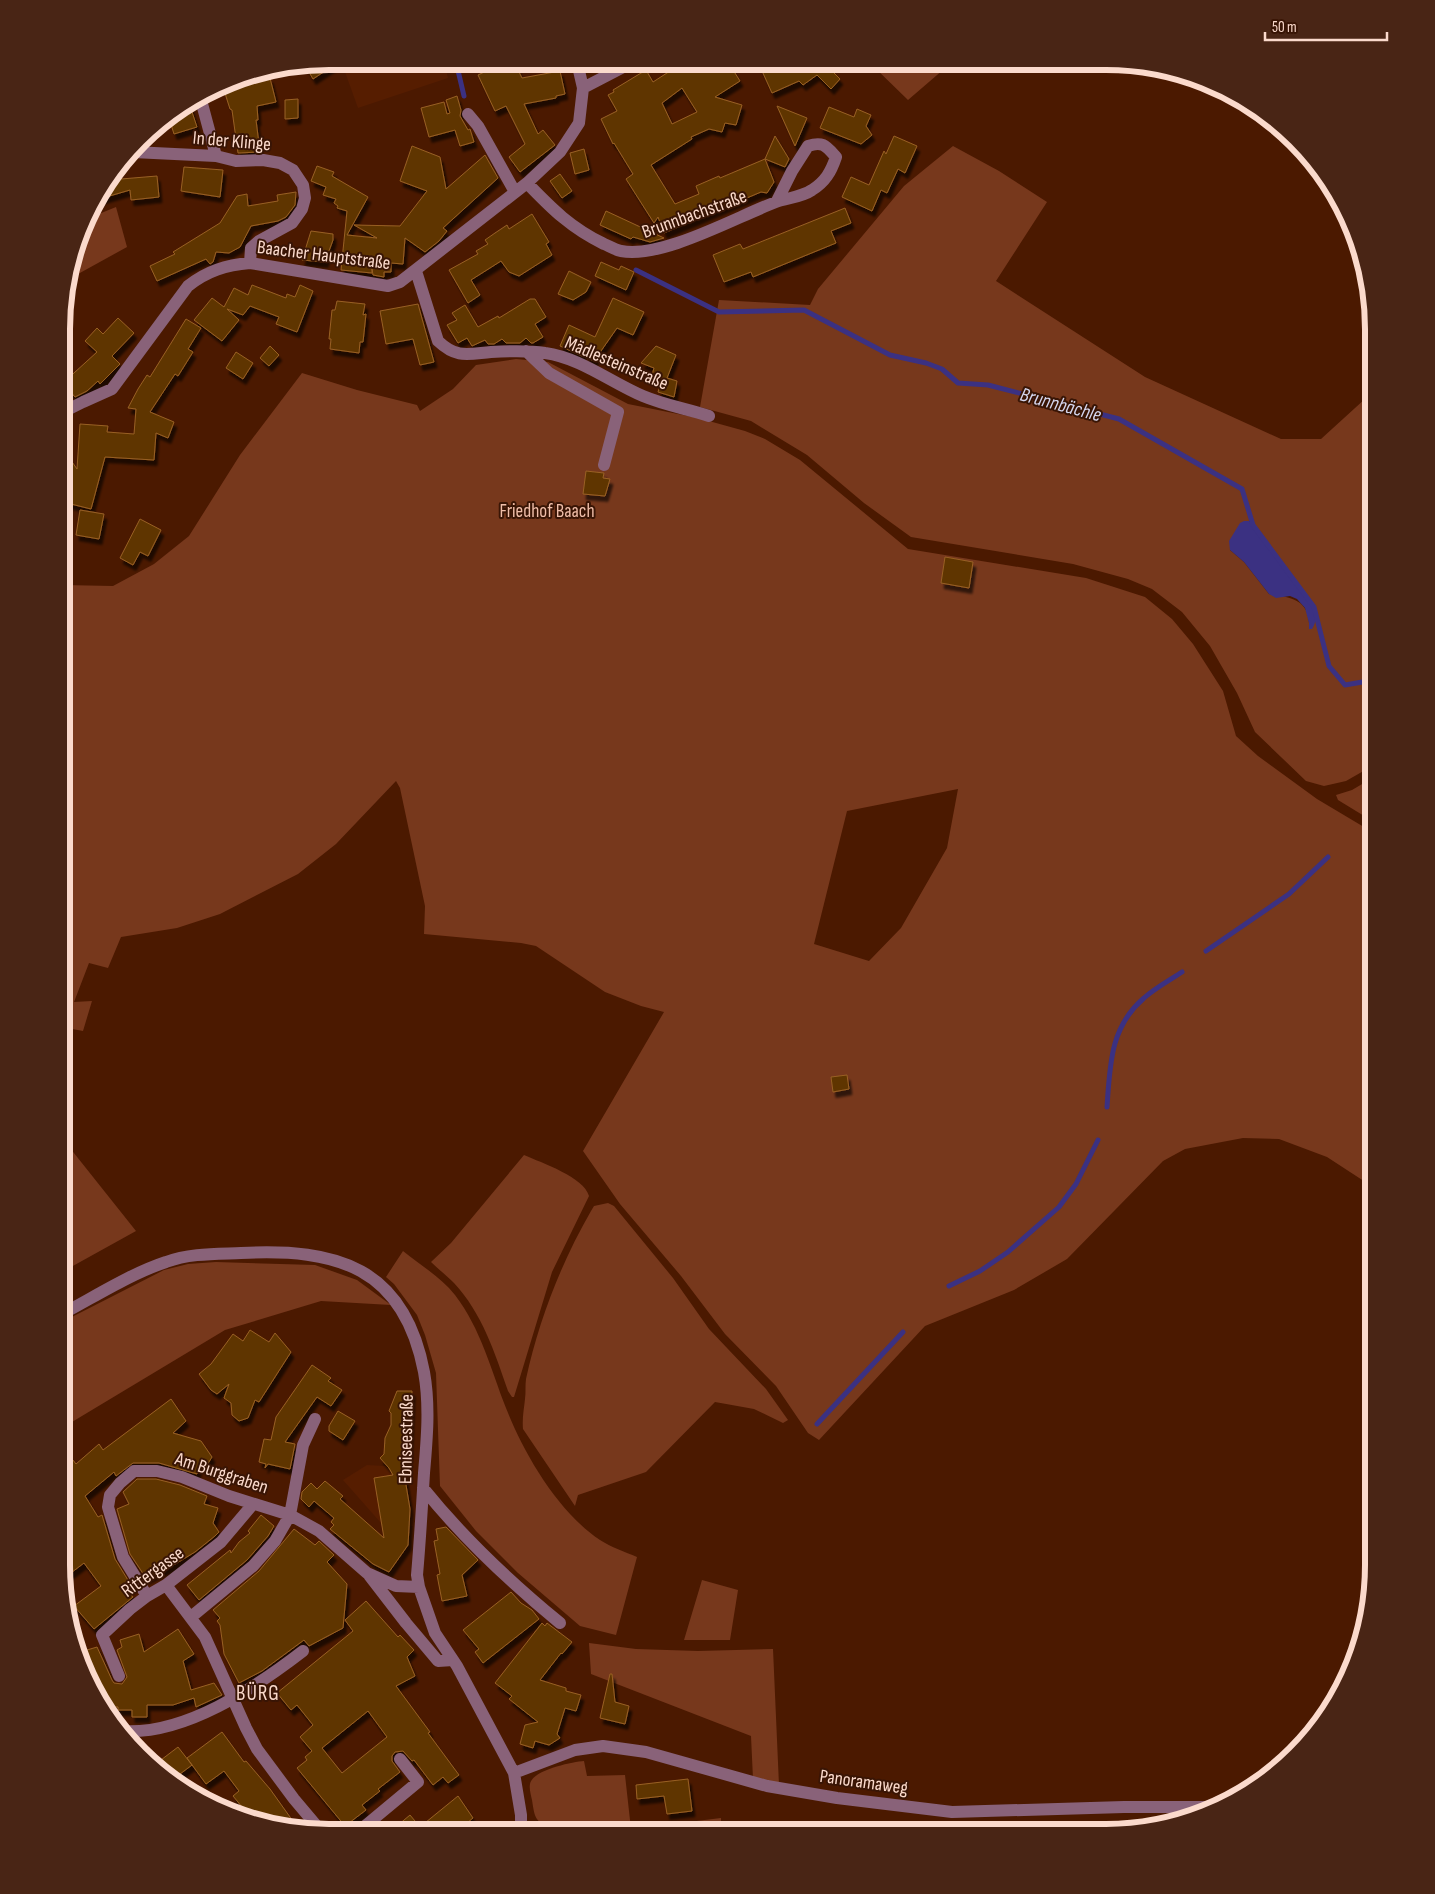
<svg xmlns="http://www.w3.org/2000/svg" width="1435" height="1894" font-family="'Sofia Sans Condensed',sans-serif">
<defs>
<filter id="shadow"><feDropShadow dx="3" dy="5.5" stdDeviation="1" flood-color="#0009"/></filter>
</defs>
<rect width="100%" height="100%" fill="#4b1900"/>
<!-- built -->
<path fill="#561d00" d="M341,61L444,62L448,78L358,108Z
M367,1465L403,1467L413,1526L389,1529L381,1523L343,1480Z"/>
<!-- green -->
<path fill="#77381c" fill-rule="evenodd" d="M870,63H951L908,100Z
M953,146L999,171L1047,202L996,281L1145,377L1281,439H1321L1366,398L1374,401V765L1346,781L1324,786L1306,781L1255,732L1237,693L1210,646L1182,612L1152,589L1128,579L1073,564L911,537L864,503L807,455L751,421L700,407L719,300L810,305L818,289L904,186ZM1249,521L1314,607L1309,629C1311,600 1292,597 1269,594L1244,562L1230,550Z
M116,207L127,247L69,279L89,218Z
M516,359L548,362L628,404L698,418L745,431L765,439L800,460L908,549L1086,578L1145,597L1172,619L1193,644L1223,691L1236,736L1258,756L1317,799L1374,833L1373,1187L1327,1157L1279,1139L1243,1138L1185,1149L1163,1161L1067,1259L1014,1290L925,1326L819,1440L808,1433L776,1386L725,1334L681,1276L620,1204L583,1151L664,1012L641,1006L605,992L536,946L521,943L424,934L425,906L400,788L396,781L336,844L298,874L220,914L177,928L121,937L108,968L89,963L74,1002L92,1001L83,1031L62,1027L63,585L113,586L154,564L189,536L240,455L302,373L357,390L417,405L420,411L453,389L476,365ZM958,789L947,848L901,928L869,961L814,944L847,811Z
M1374,777V822L1338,800L1336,795L1352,790Z
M62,1138L136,1231L62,1272Z
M524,1155C542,1163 584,1177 589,1196L552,1272L514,1397H512L508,1391C495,1353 482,1313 454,1283C446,1275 438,1269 431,1262L451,1243Z
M608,1203L614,1206L673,1278L709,1329L766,1389L788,1420L783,1423L754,1409L715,1402L646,1472L578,1495L575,1506L523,1429C522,1418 524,1409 525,1399C526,1392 525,1386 526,1379C539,1320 561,1263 591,1211L594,1206Z
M403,1251C420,1265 441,1277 455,1295C481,1329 491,1370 506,1408C524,1454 558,1512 600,1540C611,1547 625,1552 637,1557L616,1635L580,1626L518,1573L476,1531L440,1486L436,1373L425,1335L417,1315L394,1284L386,1277Z
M216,1262L315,1265L357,1280L391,1305L321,1301L225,1330L62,1428V1322L164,1270L188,1264Z
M702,1580L738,1590L730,1640H684Z
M589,1643L636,1649L698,1651L773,1649L779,1785L753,1779L751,1736L591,1674Z
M584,1761L587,1776L625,1775L631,1829L721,1818V1832L550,1831C535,1818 535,1820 532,1800C531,1795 529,1789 530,1784C532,1770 572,1762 584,1761Z"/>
<!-- water -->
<path fill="#3b3182" d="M1244,521H1249L1253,525L1314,607C1316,615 1317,621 1312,629H1309V623L1305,608L1297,599L1290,596L1276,598L1269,594L1244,562L1230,550L1229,541L1240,523Z"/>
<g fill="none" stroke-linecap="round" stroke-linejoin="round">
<!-- stream -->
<path stroke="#3b3182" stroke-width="5" d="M456,62L464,96
M636,270L719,312L804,310L890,355L926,363L942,369L958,383L988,385L1119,419L1242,489L1253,525L1314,607L1329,666L1345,685L1374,680
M1206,951L1289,894L1328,857
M1107,1107C1110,1065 1110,1027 1144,998C1155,988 1170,980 1182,972
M949,1286L980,1271L1008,1252L1059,1207L1076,1184L1098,1140
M817,1424L903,1332"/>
</g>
<!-- building -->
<path fill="#5f3602" stroke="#996024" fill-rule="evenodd" filter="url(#shadow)" d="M329,61H340L313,79L305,65Z
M505,62H514L522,78L560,71L565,94L556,96V98L524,104L538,134L543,130L555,145L520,172L509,157L525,144L506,106L495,111L478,75Z
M684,62H728L740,81L715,97L742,105L736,125L725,123L722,132L709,129L691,137L692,139L651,165L675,204L699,194L696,186L719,176L720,178L765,159L774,182L767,193L761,192L664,233L658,217L654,223L626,179L633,174L614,143L613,144L601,119L617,111L608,95L614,92L613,90L646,70L653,82ZM682,88L697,112L672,124L662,103Z
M758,62L834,63L828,67L840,79L831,89L817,75L803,85L799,81L772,93Z
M238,78L240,86L270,78L276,102L257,106L258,120H256L260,152L238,153L232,110L230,109L223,87Z
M457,96L461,110L460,116L468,130L470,129L474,142L460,146L455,130L429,137L421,108L444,102L447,114L450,113L446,100Z
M298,99V118L285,119V100Z
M190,106L197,127L174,134L169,118Z
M777,106L807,118L795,146Z
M829,107L854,117L857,109L871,115L866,126L872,135L861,144L820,128Z
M775,136L789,159L785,167L765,159Z
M894,136L917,146L905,173L898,169L887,193L881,190L872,211L842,197L851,177L869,185L884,151L886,154Z
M412,146L440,157L446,189L485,155L498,178L443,228L447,231L439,241L425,252L405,238L403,264L391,263V272H384V277L373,275L372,269V273L341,270L347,211L337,208L338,206L334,203L336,199L323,195L326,187L311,181L317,166L334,172L332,176L368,197L347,235L377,238L354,225L400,226L427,191L400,181Z
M584,149L589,170L575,174L570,153Z
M184,167L223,170L220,197L181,191Z
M560,174L572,191L562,198L550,181Z
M157,176L159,197L131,200L130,190L96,200L109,180L121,177V179Z
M296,192L295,205L286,217L278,221L251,226L240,247L229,253L216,252L213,262L210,264L206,259L157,281L150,266L175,254L173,252L220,223L237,196L247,194L248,206L278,201L277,195Z
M845,208L851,223L831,231L836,243L753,277L751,272L724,282L713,255L740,244L743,249Z
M606,211L664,238L650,242L633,237L631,239L600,225Z
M532,214L549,242L546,244L552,255L519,276L509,272L501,261L471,280L480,295L468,303L449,270L478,254L476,251L488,244L485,240L495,233L507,225L509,229Z
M311,231L333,234V240L325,262L302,260Z
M601,262L619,270L621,266L634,272L626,290L595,276Z
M569,271L591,282L586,292L573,300L558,294Z
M252,285L286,298L287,294L295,297L300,285L313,291L297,332L276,324L279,317L250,306L243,315L227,309L239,320L222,341L194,320L212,298L224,307L234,288L248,295Z
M613,298L644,312L633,335L617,328L594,361L586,357L589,351L585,349L582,356L560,346L569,325L595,337Z
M530,299H535L546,317L535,324L543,337L533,343H531L526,338L520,343H506L502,339L494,344H488L485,340L472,346L467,338L458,343L447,325L457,320L452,313L465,305L478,327L498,316L499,318Z
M337,301L365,304L363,315L366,314L363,342H360L359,353L330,349L331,339H329L332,310H335Z
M418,304L434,362L420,365L413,339L386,344L380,311Z
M118,318L134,333L112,356L120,364L100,384L98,381L87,391L75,397L63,383L97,352L85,341L97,328L103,334Z
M186,319L201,328L188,349L193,352L178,376L175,374L150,412L174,422L168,438L156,433L154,460L105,457L91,509L63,502V487L70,459L77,469L80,424L108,426L107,432L134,434L136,409L128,408L138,389L147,375L150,377Z
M270,346L279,355L269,366L260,358Z
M656,346L676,355L667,378L677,381L674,397L658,392L662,378L652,375L654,368L641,363Z
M236,352L253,363L243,379L226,368Z
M586,471L604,473L603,478L610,479L605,496L583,494Z
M80,510L104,514L99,539L76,535Z
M140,519L161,530L148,556L140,552L133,565L120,558Z
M945,557L973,562L969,588L941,583Z
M847,1075L849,1089L833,1092L831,1077Z
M250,1330L269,1342L275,1333L291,1352L259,1402L255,1400L248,1418L239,1421L232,1415L231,1403L224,1398L229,1384L217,1394L211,1390L199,1374L211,1364L233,1334L243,1341Z
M312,1365L331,1378L328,1381L342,1390L331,1406L317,1397L285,1442L295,1444L290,1469L268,1464L265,1468L266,1464L259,1462L264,1439L271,1440L276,1417Z
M397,1391H412L409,1455H401L410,1509L408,1545L389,1572L373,1564L330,1529L334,1525L331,1522L334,1518L314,1501L309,1507L301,1499L302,1492L311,1483L317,1489L325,1481L343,1496L340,1499L384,1538L374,1478L393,1475L389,1468L380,1458L384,1454L385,1438L391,1425V1413L389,1411Z
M171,1399L186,1421L173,1433L201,1441L212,1457L207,1465L200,1463L197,1474L159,1463H133L116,1476L114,1472L85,1496L98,1517L102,1515L115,1559L131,1585L126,1587L133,1597L94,1629L74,1606L101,1586L84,1563L63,1579L61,1565V1462L69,1455L76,1464L99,1444L103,1450Z
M338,1411L355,1421L343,1440L329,1431V1426Z
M137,1479H156L180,1485L207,1496L204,1504L218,1508L213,1523L219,1532L215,1536L195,1552L172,1566L146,1578L130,1554L117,1509L129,1504L123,1492Z
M261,1515L274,1526L268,1536L247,1560L199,1600L187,1585L230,1550L231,1553L239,1542L250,1533L248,1531Z
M446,1527L478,1560L462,1575L467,1596L442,1601L437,1575L440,1574L434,1541L438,1540L436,1529Z
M294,1529L315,1545L319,1541L334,1555L327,1562L347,1584L343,1628L309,1646L304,1640L262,1671L239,1683L224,1654L220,1625L217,1621L220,1618L213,1610L259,1571Z
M511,1592L521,1603L532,1610L539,1619L483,1663L475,1652L479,1649L463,1630Z
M366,1601L398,1637L400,1635L414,1650L407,1657L415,1676L396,1686L430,1732L428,1733L459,1775L448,1783L443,1777L433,1785L414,1760L412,1761L403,1751L395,1752L392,1756V1761L400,1772L378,1789L380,1791L362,1805L366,1810L345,1826L297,1768L307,1760L305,1757L312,1751L300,1737L313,1725L297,1705L291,1710L277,1693L353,1631L345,1620ZM368,1711L387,1737L342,1773L322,1748Z
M542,1623L545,1626L547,1623L572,1642L562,1654L561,1653L540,1680L566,1688V1691L581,1695L576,1711L565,1708L557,1734L560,1738L549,1745L535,1741L533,1748L520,1744L525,1725L538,1722L509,1699L512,1696L495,1683Z
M178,1629L194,1654L183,1661L191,1690L214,1683L222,1695L196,1707L194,1698L173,1705H147V1717H132V1710H118V1707H105L102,1703L101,1685L93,1689L77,1653L97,1647L112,1680L114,1683L122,1684L127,1677L117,1650L122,1647L120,1640L139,1634L144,1652Z
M610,1674H612L615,1702L629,1706L625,1724L600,1718Z
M222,1732L244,1762L246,1761L270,1789L300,1831L252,1819L233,1796L239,1791L224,1771L206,1784L187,1758Z
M178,1747L192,1765L172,1780L157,1763Z
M688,1779L692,1811L667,1814L664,1796L637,1799L636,1785Z
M458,1796L473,1818L457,1831H391L410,1815L420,1827Z"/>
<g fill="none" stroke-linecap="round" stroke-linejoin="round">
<!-- minor -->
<path stroke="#896279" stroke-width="12" d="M583,88L633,62
M201,100L216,156
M468,114L478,126L515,192
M133,152L216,156L236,161L263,160L280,163L293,170L303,185L305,198L302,209L292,223L259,241L251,248L250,263
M527,183C552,209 571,228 604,244C609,246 615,250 621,251C662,259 736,217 776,202C787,198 802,197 812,190C825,182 831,172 836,157C826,146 823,141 808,146L792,171L777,201
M416,271L438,341C457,359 468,354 491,352C509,351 527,350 545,353C581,358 610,382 643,396C664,405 688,409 709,416
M526,351L549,373L618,412L604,465
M63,412L83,402L112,389L188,286C207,271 226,265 250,263L388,286L400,282L527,183L560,152L579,123L583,88L577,62
M62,1314C96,1296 130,1274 166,1262C190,1253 217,1254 241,1253C337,1248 404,1267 424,1372C430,1405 427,1439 424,1473C422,1507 420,1541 417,1575L419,1587L435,1633L457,1666L514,1773L521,1815V1831
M423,1488C464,1539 510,1582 560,1623
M369,1575L406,1623L438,1661L453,1660
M166,1585L205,1637L246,1728L257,1749L294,1799L321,1831
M147,1596L123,1557L108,1507L110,1495L120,1483L134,1471H157L182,1477L229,1496L290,1515L319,1531L367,1573L396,1586L419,1587
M191,1617L253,1566L275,1541L290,1515L303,1445L315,1419
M119,1676L102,1635L130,1609L147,1596L166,1585L221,1542L253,1504
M121,1731C184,1736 255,1688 303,1651
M514,1773L575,1750L603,1746L646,1752L767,1786L837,1798L952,1812L1124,1807H1219
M359,1831L418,1782L400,1759"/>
</g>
<g text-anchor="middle" stroke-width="4" stroke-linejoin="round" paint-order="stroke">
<!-- street labels -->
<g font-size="19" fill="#fbdacc" stroke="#391505">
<text transform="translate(232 140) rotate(5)" y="7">In der Klinge</text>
<text transform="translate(694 213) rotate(-20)" y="7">Brunnbachstraße</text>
<text transform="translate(324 254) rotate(7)" y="7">Baacher Hauptstraße</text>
<text transform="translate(617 362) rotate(23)" y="7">Mädlesteinstraße</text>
<text transform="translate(405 1439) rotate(-89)" y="7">Ebniseestraße</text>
<text transform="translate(222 1472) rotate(18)" y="7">Am Burggraben</text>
<text transform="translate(152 1571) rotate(-36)" y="7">Rittergasse</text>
<text transform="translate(864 1781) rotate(8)" y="7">Panoramaweg</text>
</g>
<!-- park labels -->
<g font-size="19" fill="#f0bea9" stroke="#391505">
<text x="547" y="517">Friedhof Baach</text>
</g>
<!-- water labels -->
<g font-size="20" font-style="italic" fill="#d5d6ee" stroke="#391505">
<text transform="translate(1061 404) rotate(15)" y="7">Brunnbächle</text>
</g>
<!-- quarter labels -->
<g font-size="21" letter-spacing="1" fill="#fbdacc" stroke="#391505">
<text x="258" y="1700">BÜRG</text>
</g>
</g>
<!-- crop -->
<path d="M0 0H1435V1894H0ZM329 70H1106A259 259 0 0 1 1365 329V1565A259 259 0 0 1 1106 1824H329A259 259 0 0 1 70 1565V329A259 259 0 0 1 329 70Z" fill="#492515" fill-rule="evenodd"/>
<path fill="none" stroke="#fbdacc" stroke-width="6" d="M329 70H1106A259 259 0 0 1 1365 329V1565A259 259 0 0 1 1106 1824H329A259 259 0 0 1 70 1565V329A259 259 0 0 1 329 70Z"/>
<!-- scale -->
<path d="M1265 32v8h122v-8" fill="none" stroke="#fbdacc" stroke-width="2.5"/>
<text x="1272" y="32" font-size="15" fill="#fbdacc" stroke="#391505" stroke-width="4" paint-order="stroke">50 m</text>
</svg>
